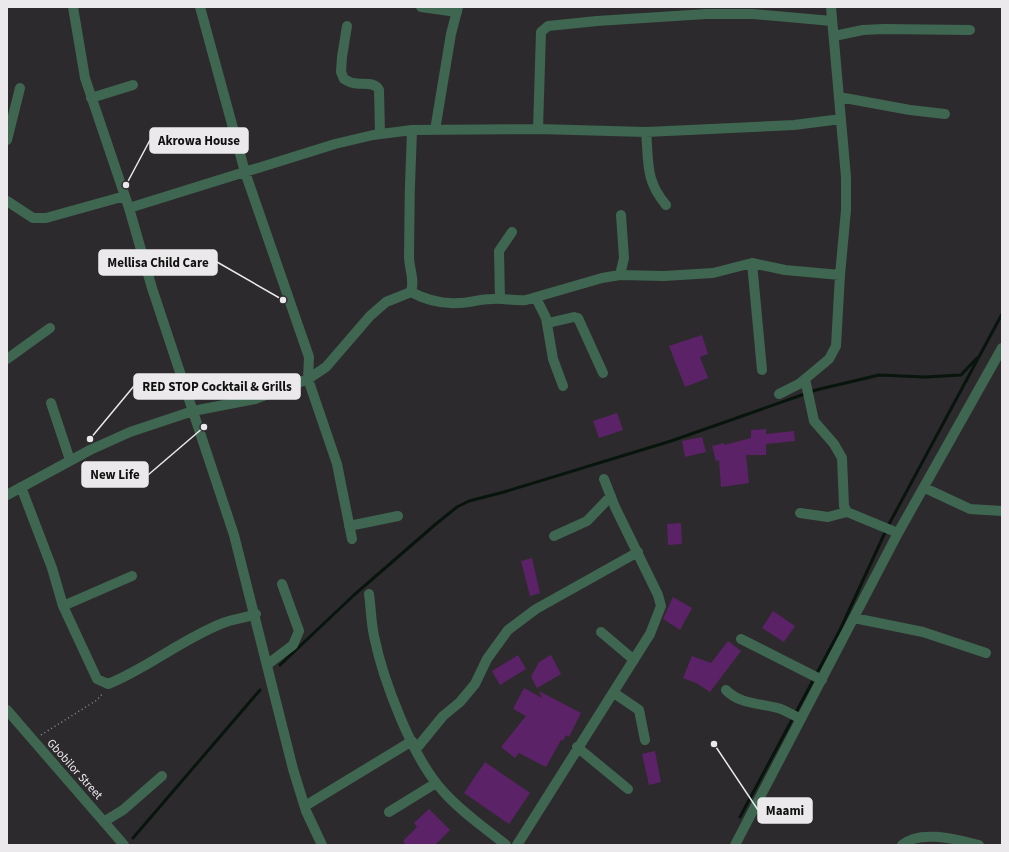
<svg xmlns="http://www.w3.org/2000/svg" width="1009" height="852" font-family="'Source Sans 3',sans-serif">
<rect width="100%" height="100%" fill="#2d2a2d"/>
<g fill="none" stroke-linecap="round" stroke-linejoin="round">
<!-- stream -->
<path stroke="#07150d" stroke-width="3" d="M280,665L354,595L437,523L457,507L469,501L504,492L671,441L816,390L879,375L925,377L961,375L977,358
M740,817L840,630L888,526L1002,314
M133,838L260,690"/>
</g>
<!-- building -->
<path fill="#5c2267" d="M702,335L708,354L700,357L708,378L685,387L669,346Z
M617,413L623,430L599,438L593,421Z
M766,429V434L794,431L795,441L766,444V455H746L749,483L721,487L719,460L716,461L712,446L724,443V445L751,438V430Z
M702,437L706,452L685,457L682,441Z
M681,523L682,544L668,545L667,524Z
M532,558L540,593L530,596L521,561Z
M673,597L692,608L680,630L663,619Z
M773,611L795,626L784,642L762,628Z
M728,641L741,651L710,692L696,683L683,678L692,656L711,663Z
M518,655L526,669L500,685L492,671Z
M551,655L561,674L537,688L531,677L539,662Z
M524,688L542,698L539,691L581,713L569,737L566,735L563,741L561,740L546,767L519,753L515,758L501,747L526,716L513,709Z
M655,751L661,782L649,785L642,754Z
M485,762L530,793L509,824L464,793Z
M429,809L450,830L435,845H406L403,841L417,827L414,823Z"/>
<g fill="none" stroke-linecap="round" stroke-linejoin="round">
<!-- path -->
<path stroke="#8e8b8e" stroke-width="1.5" stroke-dasharray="1 3" stroke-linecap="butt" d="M41,735L97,700L103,693"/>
<!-- minor -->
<path stroke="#3e6650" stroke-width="10" d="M73,7L85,78L129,208L152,288L234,535L293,769L306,811L322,845
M200,7L245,172L309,357L308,379L337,464L352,539
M421,7L457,12
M347,26L342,57L341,72L344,79C347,80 350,83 353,83C362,85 375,81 379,90L380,134
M834,36L863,30L884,29L970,30
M839,97L910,110L945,114
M91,98L133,85
M538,129L541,32L548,26L597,21L706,14H753L832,21
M435,130L451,34L458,7
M646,132C649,163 645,180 666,205
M7,140L20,88
M7,201L33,218H46L125,196
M129,208L335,144L373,135L412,130L538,129L646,132L794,125L841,119
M752,263L762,370
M620,275L624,258L621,215
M411,292C426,300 441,304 458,303C469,303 480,299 492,299C503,298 514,301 526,300L602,278L620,275L664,276L713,273L752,263L785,270L840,275
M536,298L546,318L553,359L563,386
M500,299L499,251L512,232
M548,323L574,317L578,318L603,373
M7,359L50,328
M805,379L814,421L834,444L842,458L844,506L847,512L898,533
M779,394L799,384L829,359L836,346L840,275L846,210V177L831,7
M51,403L70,460
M21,487L52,568L63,606L97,679L108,684C148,668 182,639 223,623C233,619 245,618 256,614
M925,488L970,509L1002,511
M7,495L90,450L130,432L193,411L255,399L308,379L326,367L370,316L386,302L411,292C415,279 409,269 409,256C409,214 410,172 412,130
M800,513L828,517L847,512
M349,526L398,516
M554,536L587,521L611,496
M369,594C371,608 371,622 374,636C383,680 412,757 442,790C460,811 485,828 506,845
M63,606L132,576
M854,618L923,632L986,653
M601,632L634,660
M741,639L822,680
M268,664L293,645L299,631L282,584
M726,690C740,705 763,703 781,709C788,712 795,716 801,719
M614,693L639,710L645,740
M7,710L124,845
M577,747L628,789
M416,749L443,716L460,702L475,684L487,659L508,630L536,609L638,552
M305,806L412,741
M389,812L436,783
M105,821L123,810L162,776
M517,845L650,634L661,606L658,595L615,507L604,479
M735,845L898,533L1002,348
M902,845C920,829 958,840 979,845"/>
</g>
<g text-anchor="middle" stroke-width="3" stroke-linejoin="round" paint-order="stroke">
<!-- street labels -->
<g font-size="12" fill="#ebe9eb" stroke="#2d2a2d">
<text transform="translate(75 769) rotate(48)" y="4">Gbobilor Street</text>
</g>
</g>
<!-- callouts -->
<path fill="none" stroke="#ebe9eb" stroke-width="1.5" d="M126 185L150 140M283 300L217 262M90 439L134 386M204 427L148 475M714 744L758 810"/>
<g fill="#ebe9eb" stroke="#2d2a2d" stroke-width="1.5">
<circle cx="126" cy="185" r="4"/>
<circle cx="283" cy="300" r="4"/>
<circle cx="90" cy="439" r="4"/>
<circle cx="204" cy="427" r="4"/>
<circle cx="714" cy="744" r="4"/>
</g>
<g fill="#ebe9eb" stroke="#ebe9eb" stroke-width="1.5">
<rect x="150" y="128" width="98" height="25" rx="4"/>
<rect x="99" y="250" width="118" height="25" rx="4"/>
<rect x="134" y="374" width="166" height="25" rx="4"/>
<rect x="82" y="462" width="66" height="25" rx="4"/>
<rect x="758" y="798" width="54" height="25" rx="4"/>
</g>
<g font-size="13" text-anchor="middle" font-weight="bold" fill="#111">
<text x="199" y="145">Akrowa House</text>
<text x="158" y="267">Mellisa Child Care</text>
<text x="217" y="391">RED STOP Cocktail &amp; Grills</text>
<text x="115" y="479">New Life</text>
<text x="785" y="815">Maami</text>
</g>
<!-- border -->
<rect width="1009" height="852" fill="none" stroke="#ebe9eb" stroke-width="16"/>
</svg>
